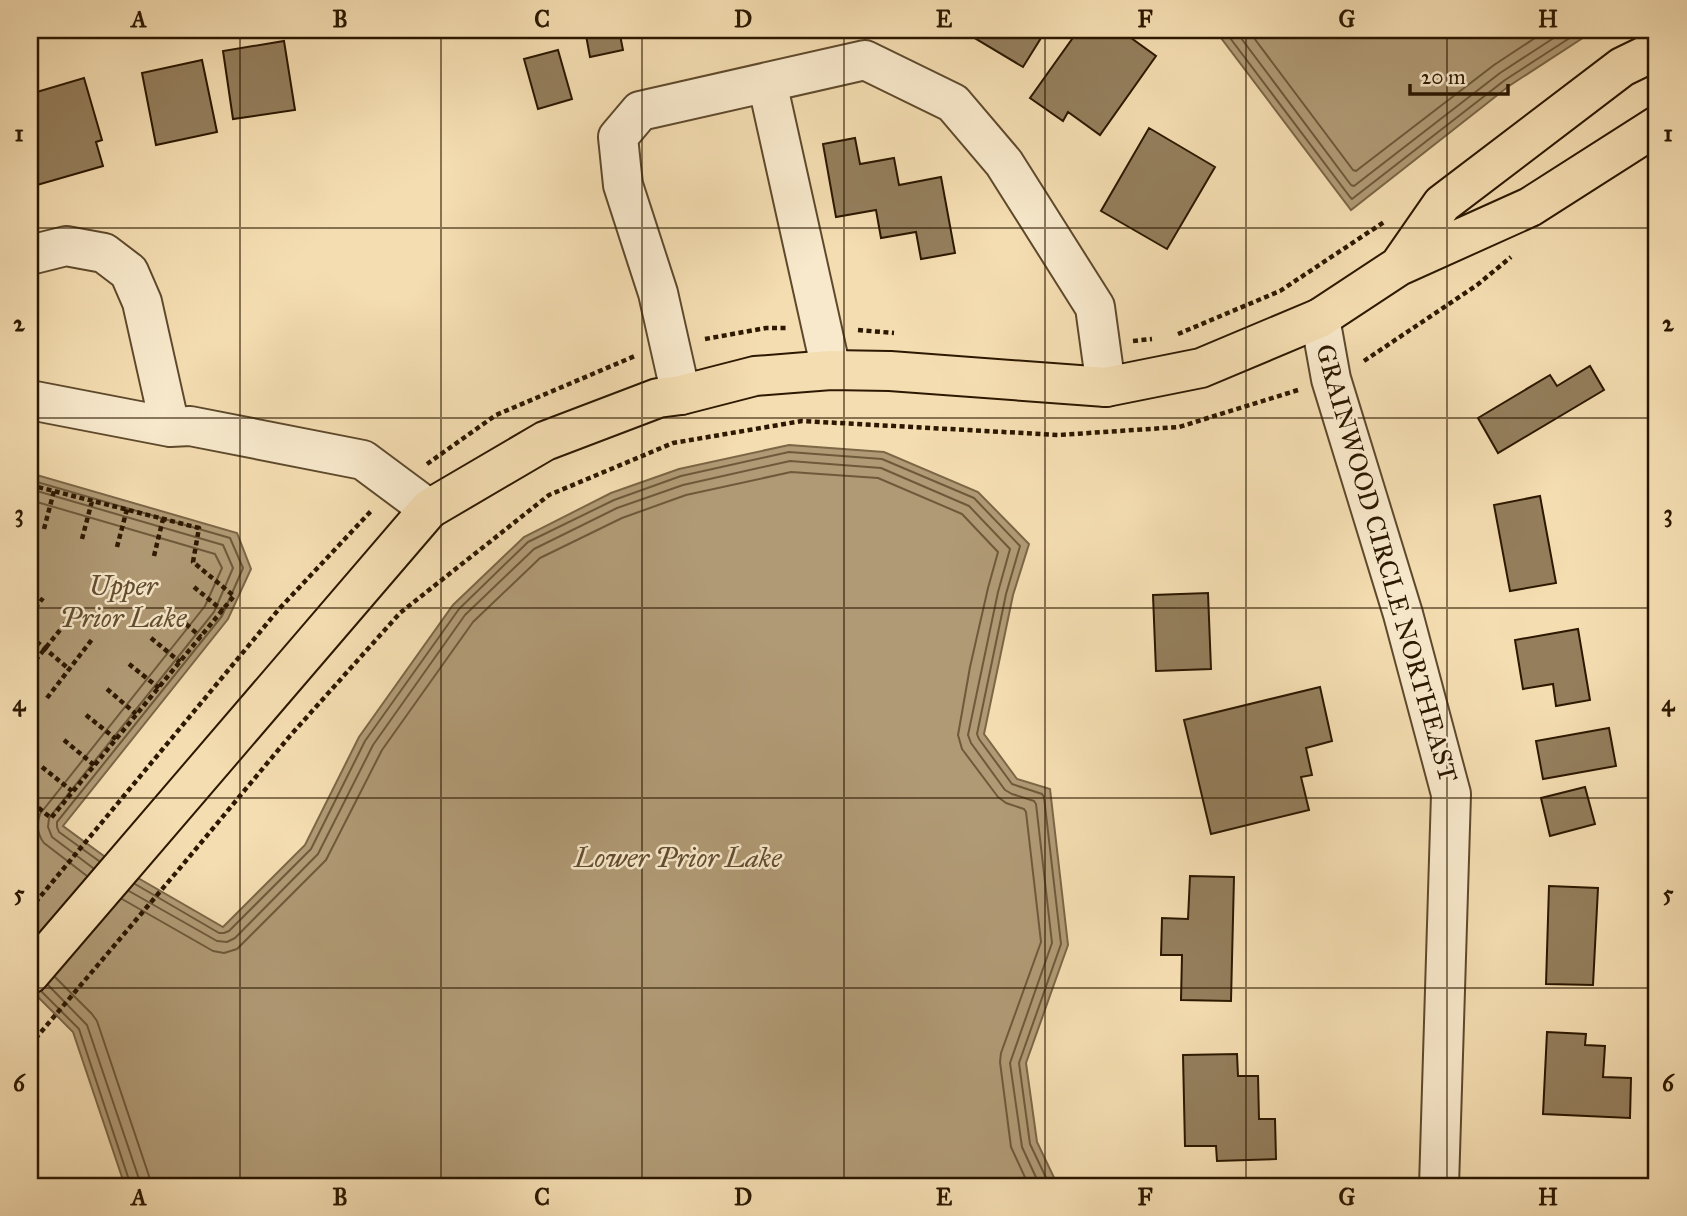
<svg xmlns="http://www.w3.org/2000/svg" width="1687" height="1216" font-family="'IM FELL Great Primer',serif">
<rect width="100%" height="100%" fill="#f4ddb1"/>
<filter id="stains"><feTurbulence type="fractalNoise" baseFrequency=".00286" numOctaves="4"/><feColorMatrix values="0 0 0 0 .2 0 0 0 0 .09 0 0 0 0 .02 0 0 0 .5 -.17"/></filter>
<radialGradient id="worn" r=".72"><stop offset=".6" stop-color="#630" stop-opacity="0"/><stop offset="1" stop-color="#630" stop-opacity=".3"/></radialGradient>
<!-- water -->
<path fill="#b09a75" stroke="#7b6646" stroke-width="2" d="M1215,30H1595L1509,86L1351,210Z
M789,445L884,452L978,492L1029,544L1013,595L984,734L1017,779L1050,789L1068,945L1026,1063L1037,1142L1058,1186H125L73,1032L30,989V473L237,533L251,569L228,619L63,826L119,867L223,927L305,845L359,737L453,605L524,537L611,493L679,469Z"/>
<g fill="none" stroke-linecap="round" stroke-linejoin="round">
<!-- shore -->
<path stroke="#6e593a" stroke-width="2" d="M1224,30L1350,197L1352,199L1505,80L1582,30
M1235,30L1351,185L1354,186L1500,73L1566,30
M1248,30L1353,170L1356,171L1494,65L1547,30
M30,480L230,538L243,568L222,616L57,822V827L59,832L99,861
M30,489L223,545L233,568L214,612L49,818L48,827L52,837L93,868
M30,500L215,554L222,568L205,606L40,814C36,825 37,834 44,843L87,876
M135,884L219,933H224L229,931L311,849L365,741L459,609L528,542L614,500L681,476L789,452L882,459L974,498L1020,546L1006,594L977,734L979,739L1012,784L1042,794L1044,797L1061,944L1019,1063L1030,1144L1050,1186
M129,891L217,941L227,942L235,938L318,854L373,745L465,615L534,549L617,508L683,485L790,461L881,468L969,506L1010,549L998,592L968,735L971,743L1005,790L1012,794L1034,801L1036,804L1052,943L1010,1063L1022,1147L1040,1186
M122,899L213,951L224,953L237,949L326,860L382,750L473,622L540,558L622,518L686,495L791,472L878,478L962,514L998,552L988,588L970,667L958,735L962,749L998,797L1006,803L1024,809L1026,812L1041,942L1001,1053L1000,1062L1011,1147L1029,1186
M55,977L92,1014L97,1021L149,1176L150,1186
M48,985L87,1025L139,1179L140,1186
M41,991L79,1029L131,1186"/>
</g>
<!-- building -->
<path fill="#947e5c" stroke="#2c1800" stroke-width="2" d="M585,30H619L623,50L590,57Z
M970,30H1046L1023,67L968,34Z
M1074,30H1120L1156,56L1100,135L1068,112L1063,121L1030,98L1077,32Z
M284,41L295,110L233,119L223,51Z
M558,50L572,99L538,109L524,59Z
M202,60L217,132L156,145L142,73Z
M84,78L102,140L96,142L103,166L37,185L33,170L30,171V94Z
M1149,128L1215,167L1167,249L1101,211Z
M855,138L860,164L894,158L899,185L941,177L955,253L921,259L916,232L881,238L876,210L836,217L823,144Z
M1590,366L1604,390L1498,453L1478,418L1550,375L1557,386Z
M1540,496L1556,583L1510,591L1494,505Z
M1208,593L1211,669L1156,671L1153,595Z
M1578,629L1590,700L1556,706L1553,684L1523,689L1515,640Z
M1320,687L1332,741L1306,748L1312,775L1301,777L1309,810L1211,834L1184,720Z
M1609,728L1616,766L1543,779L1536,741Z
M1585,787L1595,824L1550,836L1541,798Z
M1190,876L1234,877L1231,1001L1181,1000L1182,955H1161L1162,918L1188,919Z
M1549,886L1598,888L1593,985L1546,984Z
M1547,1032L1586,1034L1585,1045L1605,1046L1603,1077L1631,1078L1630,1118L1543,1114Z
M1237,1054L1238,1076H1258L1259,1119H1275L1276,1159L1217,1161L1216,1146H1185L1183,1055Z"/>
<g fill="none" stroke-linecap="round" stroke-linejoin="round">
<defs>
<path id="minor" d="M767,82L831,370
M30,255L66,246L104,253L129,272L142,302L170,427
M1320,318L1331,379L1403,614L1451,794L1439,1186
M681,395L658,293L623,185L618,137L640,111L865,60L953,103L1004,163L1095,307L1106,387
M30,400L170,427L190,426L363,460L429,509"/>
<path id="major" d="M1399,266L1442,204L1622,67L1657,50
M30,974L429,509L545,441L658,398L681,395L755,376L831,370L890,371L1106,387L1201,368L1320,318L1399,266L1530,207L1657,126"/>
</defs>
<!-- minor casing -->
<use href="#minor" stroke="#5e492c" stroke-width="42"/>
<!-- major casing -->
<use href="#major" stroke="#2c1800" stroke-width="42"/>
<!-- path -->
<path stroke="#2c1800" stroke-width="4.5" stroke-dasharray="5 3.5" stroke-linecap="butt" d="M858,330L894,333
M1178,334L1280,291L1384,222
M705,339L766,328H786
M1133,341L1152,339
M1364,361L1477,285L1511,257
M427,464L496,415L635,356
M30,485L199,528L193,562L234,596L51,818L30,801
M44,529L54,491
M82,539L92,501
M117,547L127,509
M154,556L163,519
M194,587L223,611
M173,613L201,637
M30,615L43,598
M30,636L69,669
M151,638L180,662
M129,664L159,688
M30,667L69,619
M107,689L136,714
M47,698L93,638
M86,715L116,739
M64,740L94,765
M42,767L72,791
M30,909L279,609L372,510
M30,1045L180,868L289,737L400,613L549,495L673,443L802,421L1059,435L1179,427L1298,390"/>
<!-- minor -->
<use href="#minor" stroke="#f8e9cc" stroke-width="38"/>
<!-- major -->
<use href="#major" stroke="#f4ddb1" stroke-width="38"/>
</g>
<!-- grid -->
<path fill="none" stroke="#2c1800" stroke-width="2" stroke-opacity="0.55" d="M240,30V1186M441,30V1186M642,30V1186M844,30V1186M1045,30V1186M1246,30V1186M1447,30V1186M30,228H1657M30,418H1657M30,608H1657M30,798H1657M30,988H1657"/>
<g text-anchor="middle" stroke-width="5" stroke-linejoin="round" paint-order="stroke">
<!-- street labels -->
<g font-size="26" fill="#2c1800" stroke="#f8e9cc">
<text transform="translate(1387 563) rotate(74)" y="9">GRAINWOOD CIRCLE NORTHEAST</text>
</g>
<!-- water labels -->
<g font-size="28" font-style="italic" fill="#614c2f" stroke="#f8e9cc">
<text x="123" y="595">Upper<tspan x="123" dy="32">Prior Lake</tspan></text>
<text x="678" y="867">Lower Prior Lake</text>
</g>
</g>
<!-- margin -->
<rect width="1687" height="1216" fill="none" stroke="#f4ddb1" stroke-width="77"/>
<!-- scale -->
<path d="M1410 84v10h98v-10" fill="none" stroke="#2c1800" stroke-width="3.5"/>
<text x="1421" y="84" font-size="21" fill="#2c1800" stroke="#f8e9cc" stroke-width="5" paint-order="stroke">20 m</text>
<rect x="38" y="38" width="1610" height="1140" fill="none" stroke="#2c1800" stroke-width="2.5"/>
<g font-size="23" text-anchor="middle" font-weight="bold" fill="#2c1800">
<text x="139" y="27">A</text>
<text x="340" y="27">B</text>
<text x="542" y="27">C</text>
<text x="743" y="27">D</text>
<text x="944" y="27">E</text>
<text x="1145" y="27">F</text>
<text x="1347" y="27">G</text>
<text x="1548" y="27">H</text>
<text x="19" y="141">1</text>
<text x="1668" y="141">1</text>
<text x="19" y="331">2</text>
<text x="1668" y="331">2</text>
<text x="19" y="521">3</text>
<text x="1668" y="521">3</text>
<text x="19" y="711">4</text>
<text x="1668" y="711">4</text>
<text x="19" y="901">5</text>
<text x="1668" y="901">5</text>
<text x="19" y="1091">6</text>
<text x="1668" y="1091">6</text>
<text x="139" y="1205">A</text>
<text x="340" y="1205">B</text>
<text x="542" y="1205">C</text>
<text x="743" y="1205">D</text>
<text x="944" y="1205">E</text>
<text x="1145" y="1205">F</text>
<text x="1347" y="1205">G</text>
<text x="1548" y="1205">H</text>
</g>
<rect width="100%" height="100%" filter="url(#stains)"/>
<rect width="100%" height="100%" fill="url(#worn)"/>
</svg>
